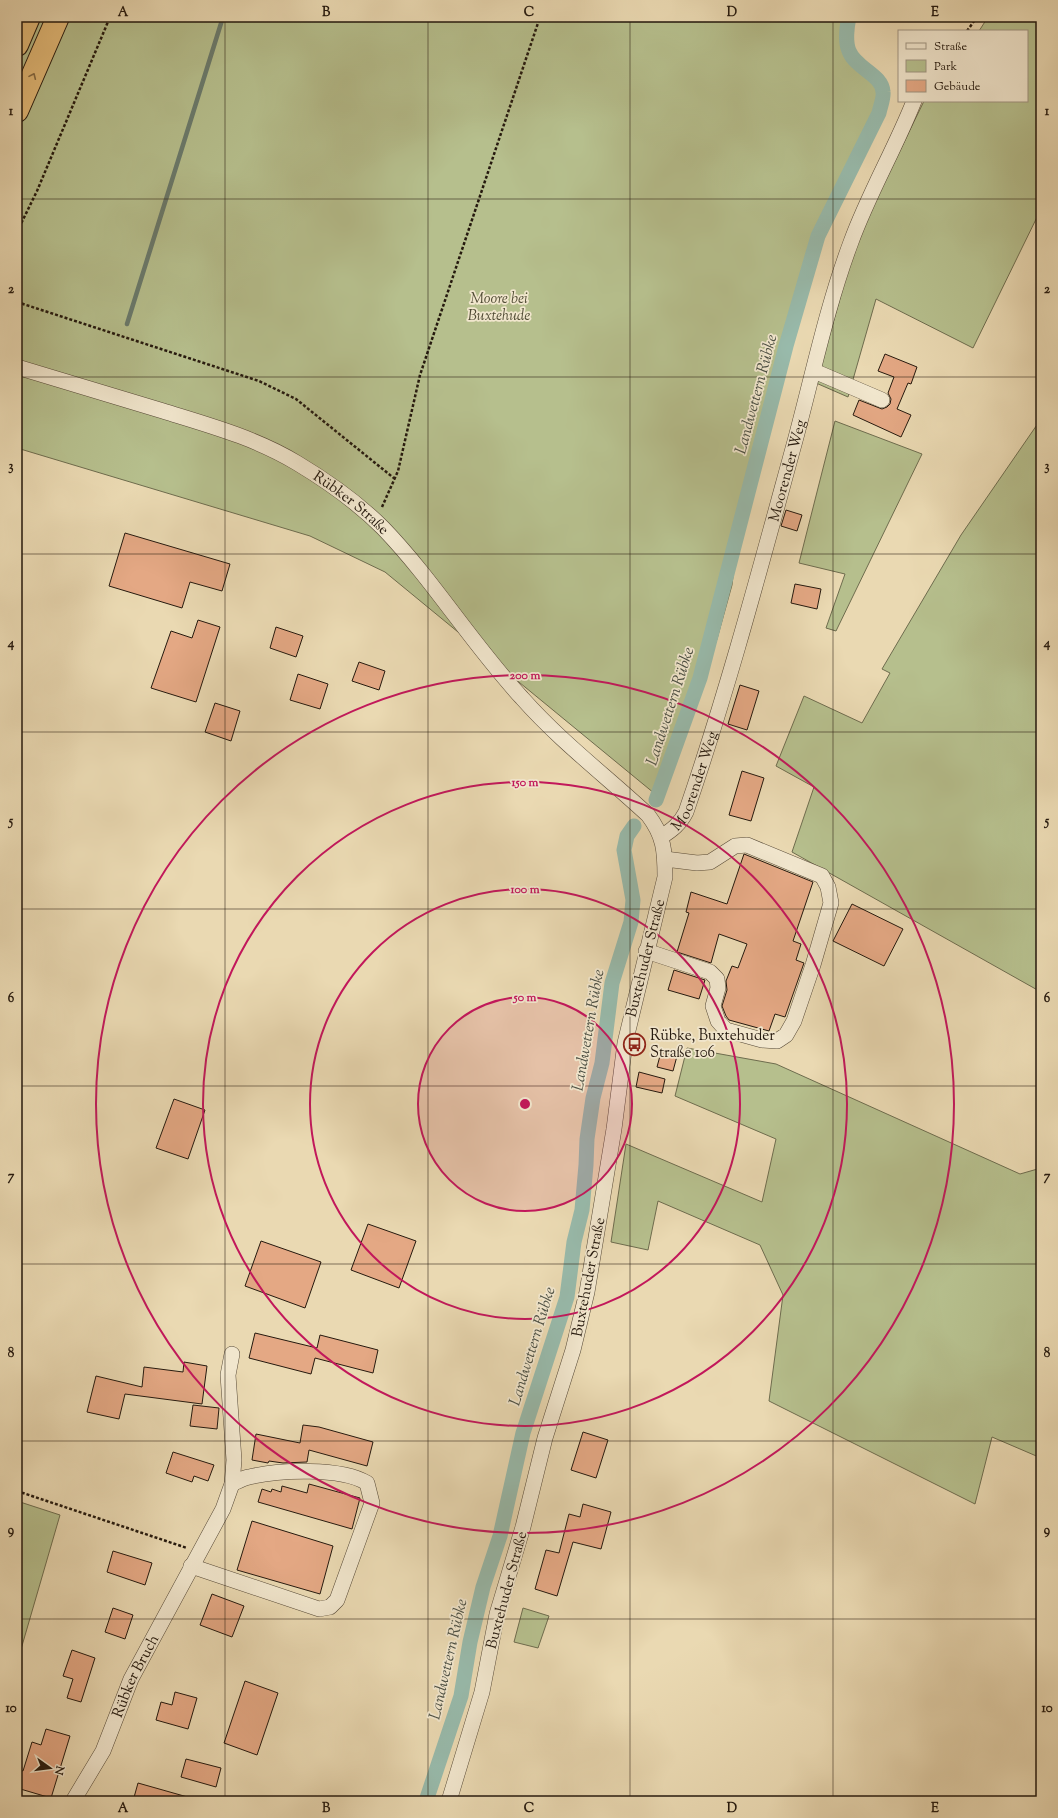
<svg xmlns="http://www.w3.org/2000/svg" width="1058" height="1818" font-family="'Sorts Mill Goudy',serif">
<rect width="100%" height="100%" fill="#ead9b2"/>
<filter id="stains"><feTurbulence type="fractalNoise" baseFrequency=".005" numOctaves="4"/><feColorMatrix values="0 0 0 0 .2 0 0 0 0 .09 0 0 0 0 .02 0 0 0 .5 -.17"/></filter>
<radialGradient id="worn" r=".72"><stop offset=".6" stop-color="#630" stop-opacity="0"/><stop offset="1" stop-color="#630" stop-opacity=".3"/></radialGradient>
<!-- green -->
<path fill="#b6bf8d" stroke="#6e6c4e" d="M17,17H853L848,44L858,65L884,82V103L826,221L794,340L772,403L736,550L732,585L717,639L660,798L385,572L310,536L17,448Z
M988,17H1041V209L973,348L876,299L848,397L816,383L856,241L924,101H1027V31H979Z
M1041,419V992L792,852L814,787L776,766L804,696L862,723L890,673L882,669L961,535Z
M835,421L922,454L836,631L826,628L845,574L799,563Z
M687,1048L776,1064L1020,1174L1041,1168V1458L992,1437L975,1504L769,1401L783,1295L760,1245L658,1201L648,1250L611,1242L626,1144L762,1202L776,1139L675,1096Z
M17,1501L60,1515L17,1663Z
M523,1608L549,1616L538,1648L514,1642Z"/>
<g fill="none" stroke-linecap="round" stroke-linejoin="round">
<!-- stream -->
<path stroke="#6a7a6c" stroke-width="4.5" d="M127,324L223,17"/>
<!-- canal -->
<path stroke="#98baab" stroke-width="15" d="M656,800L700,678L786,346L818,236L879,113C880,107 884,98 883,92C882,74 856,69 849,51C845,42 847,26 849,17
M426,1801L461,1696L470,1642L483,1587L500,1536L523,1433L567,1297L574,1242L582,1210L586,1165L587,1139L593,1098L602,1063L612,983L631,922L633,900L624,850L627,836L634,826"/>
</g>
<!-- building -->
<path fill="#e4a884" stroke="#25190e" d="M885,354L917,367L911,384L908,383L897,409L911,415L901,437L853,415L859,400L882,409L887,407L890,404L891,399L888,393L894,377L878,371Z
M786,510L802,515L797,531L781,526Z
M125,533L230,564L222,591L190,582L182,608L109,586Z
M795,584L821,589L817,609L791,603Z
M198,620L220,627L196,702L151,688L171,631L192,638Z
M276,627L303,636L296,657L270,648Z
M359,662L385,671L379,690L352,681Z
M298,674L328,684L320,709L290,700Z
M740,685L759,691L747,730L728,724Z
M215,703L240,711L231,741L205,732Z
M742,771L764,778L751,821L729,815Z
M744,854L813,882L793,941L801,944L796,960L804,963L785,1017L775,1014L769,1031L729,1020L726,1016L722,1006L727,990L726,981L732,966L738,968L747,944L719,934L711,963L677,952L689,913L686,912L691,892L727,904Z
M852,904L903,929L884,966L833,941Z
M674,970L705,980L699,999L668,990Z
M661,1052L677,1056L673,1071L657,1067Z
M639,1072L665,1079L662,1093L636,1087Z
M174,1099L205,1110L188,1159L156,1148Z
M368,1224L416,1241L399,1288L351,1270Z
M261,1241L321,1262L305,1308L245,1286Z
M255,1333L317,1348L320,1335L378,1350L373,1373L315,1358L311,1374L249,1358Z
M184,1362L207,1366L202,1404L125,1394L119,1419L87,1412L96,1376L142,1387L144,1367L183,1372Z
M193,1405L219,1408L217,1429L190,1426Z
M303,1425L319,1427L373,1442L367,1466L309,1450L307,1462L283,1463L269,1461L268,1463L252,1460L256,1434L300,1443Z
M583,1432L608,1440L596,1478L571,1470Z
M173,1452L214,1465L208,1481L194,1476L192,1482L166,1473Z
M309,1484L360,1498L352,1529L258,1502L262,1489L271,1492L272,1489L281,1492L282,1486L307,1493Z
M583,1504L611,1512L601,1549L573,1542L557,1596L535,1589L546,1550L559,1553L569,1514L580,1517Z
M252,1521L333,1546L320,1594L237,1570Z
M113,1551L152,1563L145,1585L107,1572Z
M212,1594L244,1606L232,1637L200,1625Z
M113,1608L133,1615L125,1639L105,1632Z
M72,1650L95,1658L81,1702L67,1698L73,1679L63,1676Z
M245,1681L278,1693L257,1755L224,1743Z
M175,1692L197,1698L188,1729L156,1720L161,1702L172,1705Z
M46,1729L70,1736L51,1798L17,1788V1769L23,1771L32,1742L41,1745Z
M186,1759L221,1768L216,1787L181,1777Z
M138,1783L191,1798L190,1801H133Z"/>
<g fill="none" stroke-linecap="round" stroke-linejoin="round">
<defs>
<g id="minor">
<path id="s1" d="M17,367C66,382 114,396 163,411C208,425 256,438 297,463C327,481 358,503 383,528C434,581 472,644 522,698C560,741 606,776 648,815C664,836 665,851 665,877L625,1043L614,1129L587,1292L573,1350L545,1438L523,1527L497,1614L482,1692L449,1801"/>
<path d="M814,371L882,400"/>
<path id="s2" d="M661,837C672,830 680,824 686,812C728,690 761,565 795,441C813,374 827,306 851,242C869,193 895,149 914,101"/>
<path d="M646,951L710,972L717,979L718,988L713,1006L718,1021L726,1030L762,1040L777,1041L786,1035L794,1021L813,965L831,903L828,887L822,876L747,845L735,846L710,862L697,863L665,859"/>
<path d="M191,1566L319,1609L330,1607L337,1600L372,1503L367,1483C341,1467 279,1470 249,1477C243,1478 238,1481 232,1484"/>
<path id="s3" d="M73,1801L103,1751L131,1679L223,1509L232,1484L234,1460L228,1375L232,1354"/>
</g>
<path id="highway" d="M17,45L29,17
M17,111L58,17"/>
</defs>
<!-- minor casing -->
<use href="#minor" stroke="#564937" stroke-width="16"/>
<!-- highway casing -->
<use href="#highway" stroke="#25190e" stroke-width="24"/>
<!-- path -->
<path stroke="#25190e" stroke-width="2.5" stroke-dasharray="3 2" stroke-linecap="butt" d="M967,31L977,17
M17,232L37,191L110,17
M17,302L259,381L296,399L395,479
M382,507L398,471L420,375L540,17
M17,1491L187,1548"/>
<!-- minor -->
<use href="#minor" stroke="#f1e6cd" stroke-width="15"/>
<!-- highway -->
<use href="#highway" stroke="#e5bc79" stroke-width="22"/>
</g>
<!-- one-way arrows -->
<defs><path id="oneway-chevron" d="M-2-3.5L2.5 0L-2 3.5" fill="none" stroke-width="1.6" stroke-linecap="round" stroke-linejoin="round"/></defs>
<use stroke="#856a44" href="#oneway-chevron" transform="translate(33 76) rotate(-66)"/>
<!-- grid -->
<path fill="none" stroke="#25190e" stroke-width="1" stroke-opacity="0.55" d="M225,17V1801M428,17V1801M630,17V1801M833,17V1801M17,199H1041M17,377H1041M17,554H1041M17,732H1041M17,909H1041M17,1086H1041M17,1264H1041M17,1441H1041M17,1619H1041"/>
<!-- distance rings -->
<circle cx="525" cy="1104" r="107" fill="#c2185b" fill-opacity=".12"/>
<g fill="none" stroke="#c2185b" stroke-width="2">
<circle cx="525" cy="1104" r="107"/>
<circle cx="525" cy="1104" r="215"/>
<circle cx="525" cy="1104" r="322"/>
<circle cx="525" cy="1104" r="429"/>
</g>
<!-- icons -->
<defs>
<symbol id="bus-ring" viewBox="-11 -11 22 22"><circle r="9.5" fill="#f1e6cd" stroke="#8f2418" stroke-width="1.5"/><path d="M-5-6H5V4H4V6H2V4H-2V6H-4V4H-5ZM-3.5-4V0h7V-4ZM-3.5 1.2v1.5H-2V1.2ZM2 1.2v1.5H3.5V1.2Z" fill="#8f2418"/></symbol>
</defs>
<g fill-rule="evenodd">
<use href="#bus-ring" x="622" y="1032" width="25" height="25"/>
</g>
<g text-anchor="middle" stroke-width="3.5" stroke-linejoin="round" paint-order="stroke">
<!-- park labels -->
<g font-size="15" font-style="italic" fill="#504b34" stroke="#f1e6cd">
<text x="499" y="303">Moore bei<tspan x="499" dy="17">Buxtehude</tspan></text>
</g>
<!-- street labels -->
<g font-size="15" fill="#25190e" stroke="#f1e6cd">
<text dy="5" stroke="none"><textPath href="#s2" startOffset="392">Moorender Weg</textPath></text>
<text dy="5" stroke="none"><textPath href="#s1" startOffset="364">Rübker Straße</textPath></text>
<text dy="5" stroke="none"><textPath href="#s2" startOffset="68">Moorender Weg</textPath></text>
<text transform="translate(645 958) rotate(-76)" y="5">Buxtehuder Straße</text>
<text transform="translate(588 1277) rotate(-79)" y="5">Buxtehuder Straße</text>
<text transform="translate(506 1590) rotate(-75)" y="5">Buxtehuder Straße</text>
<text dy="5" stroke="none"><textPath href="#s3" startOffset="140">Rübker Bruch</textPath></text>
</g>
<!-- poi labels -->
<g font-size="15" fill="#25190e" stroke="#f1e6cd" text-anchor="start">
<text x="650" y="1040">Rübke, Buxtehuder<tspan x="650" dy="17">Straße 106</tspan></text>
</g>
<!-- water labels -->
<g font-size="16" font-style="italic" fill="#4d5145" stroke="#f1e6cd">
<text transform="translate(755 394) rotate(-75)" y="6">Landwettern Rübke</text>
<text transform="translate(669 706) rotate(-72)" y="6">Landwettern Rübke</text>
<text transform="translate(587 1030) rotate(-80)" y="6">Landwettern Rübke</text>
<text transform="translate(531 1346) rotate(-73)" y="6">Landwettern Rübke</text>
<text transform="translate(447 1659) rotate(-77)" y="6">Landwettern Rübke</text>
</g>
</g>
<circle cx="525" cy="1104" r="6" fill="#c2185b" stroke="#f1e6cd" stroke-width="2"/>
<g font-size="12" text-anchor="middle" font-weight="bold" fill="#c2185b" stroke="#f1e6cd" stroke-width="3.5" stroke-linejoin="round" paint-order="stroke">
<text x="525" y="679">200 m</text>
<text x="525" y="786">150 m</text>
<text x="525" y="893">100 m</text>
<text x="525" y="1001">50 m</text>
</g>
<!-- margin -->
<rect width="1058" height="1818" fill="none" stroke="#ead9b2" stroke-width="44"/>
<!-- legend -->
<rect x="898" y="30" width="130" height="72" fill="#f1e6cd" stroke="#9f9481"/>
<rect x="906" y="43" width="20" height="6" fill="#f1e6cd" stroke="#9f9481"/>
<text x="934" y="50" font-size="12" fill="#25190e">Straße</text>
<rect x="906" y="60" width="20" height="12" fill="#b6bf8d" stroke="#9f9481"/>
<text x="934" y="70" font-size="12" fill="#25190e">Park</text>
<rect x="906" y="80" width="20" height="12" fill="#e4a884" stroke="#9f9481"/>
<text x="934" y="90" font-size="12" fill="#25190e">Gebäude</text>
<!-- north arrow -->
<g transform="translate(50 1768) rotate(104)" stroke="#f1e6cd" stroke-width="3" paint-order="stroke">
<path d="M0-3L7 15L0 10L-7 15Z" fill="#25190e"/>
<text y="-6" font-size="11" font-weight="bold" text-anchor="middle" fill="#25190e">N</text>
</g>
<rect x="22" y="22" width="1014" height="1774" fill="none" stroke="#25190e" stroke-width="1.5"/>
<g font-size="13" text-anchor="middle" font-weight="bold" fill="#25190e">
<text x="123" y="16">A</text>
<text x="326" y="16">B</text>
<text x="529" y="16">C</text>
<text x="732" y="16">D</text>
<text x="935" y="16">E</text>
<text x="11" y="115">1</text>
<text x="1047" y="115">1</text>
<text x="11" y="293">2</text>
<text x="1047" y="293">2</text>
<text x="11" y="470">3</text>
<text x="1047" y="470">3</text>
<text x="11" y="647">4</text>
<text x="1047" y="647">4</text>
<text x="11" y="825">5</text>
<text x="1047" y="825">5</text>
<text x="11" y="1002">6</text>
<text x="1047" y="1002">6</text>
<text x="11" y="1180">7</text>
<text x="1047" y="1180">7</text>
<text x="11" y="1357">8</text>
<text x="1047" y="1357">8</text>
<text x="11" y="1534">9</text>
<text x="1047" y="1534">9</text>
<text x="11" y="1712">10</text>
<text x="1047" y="1712">10</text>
<text x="123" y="1812">A</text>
<text x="326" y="1812">B</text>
<text x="529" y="1812">C</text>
<text x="732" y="1812">D</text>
<text x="935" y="1812">E</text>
</g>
<rect width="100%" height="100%" filter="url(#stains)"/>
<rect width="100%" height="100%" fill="url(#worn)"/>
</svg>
